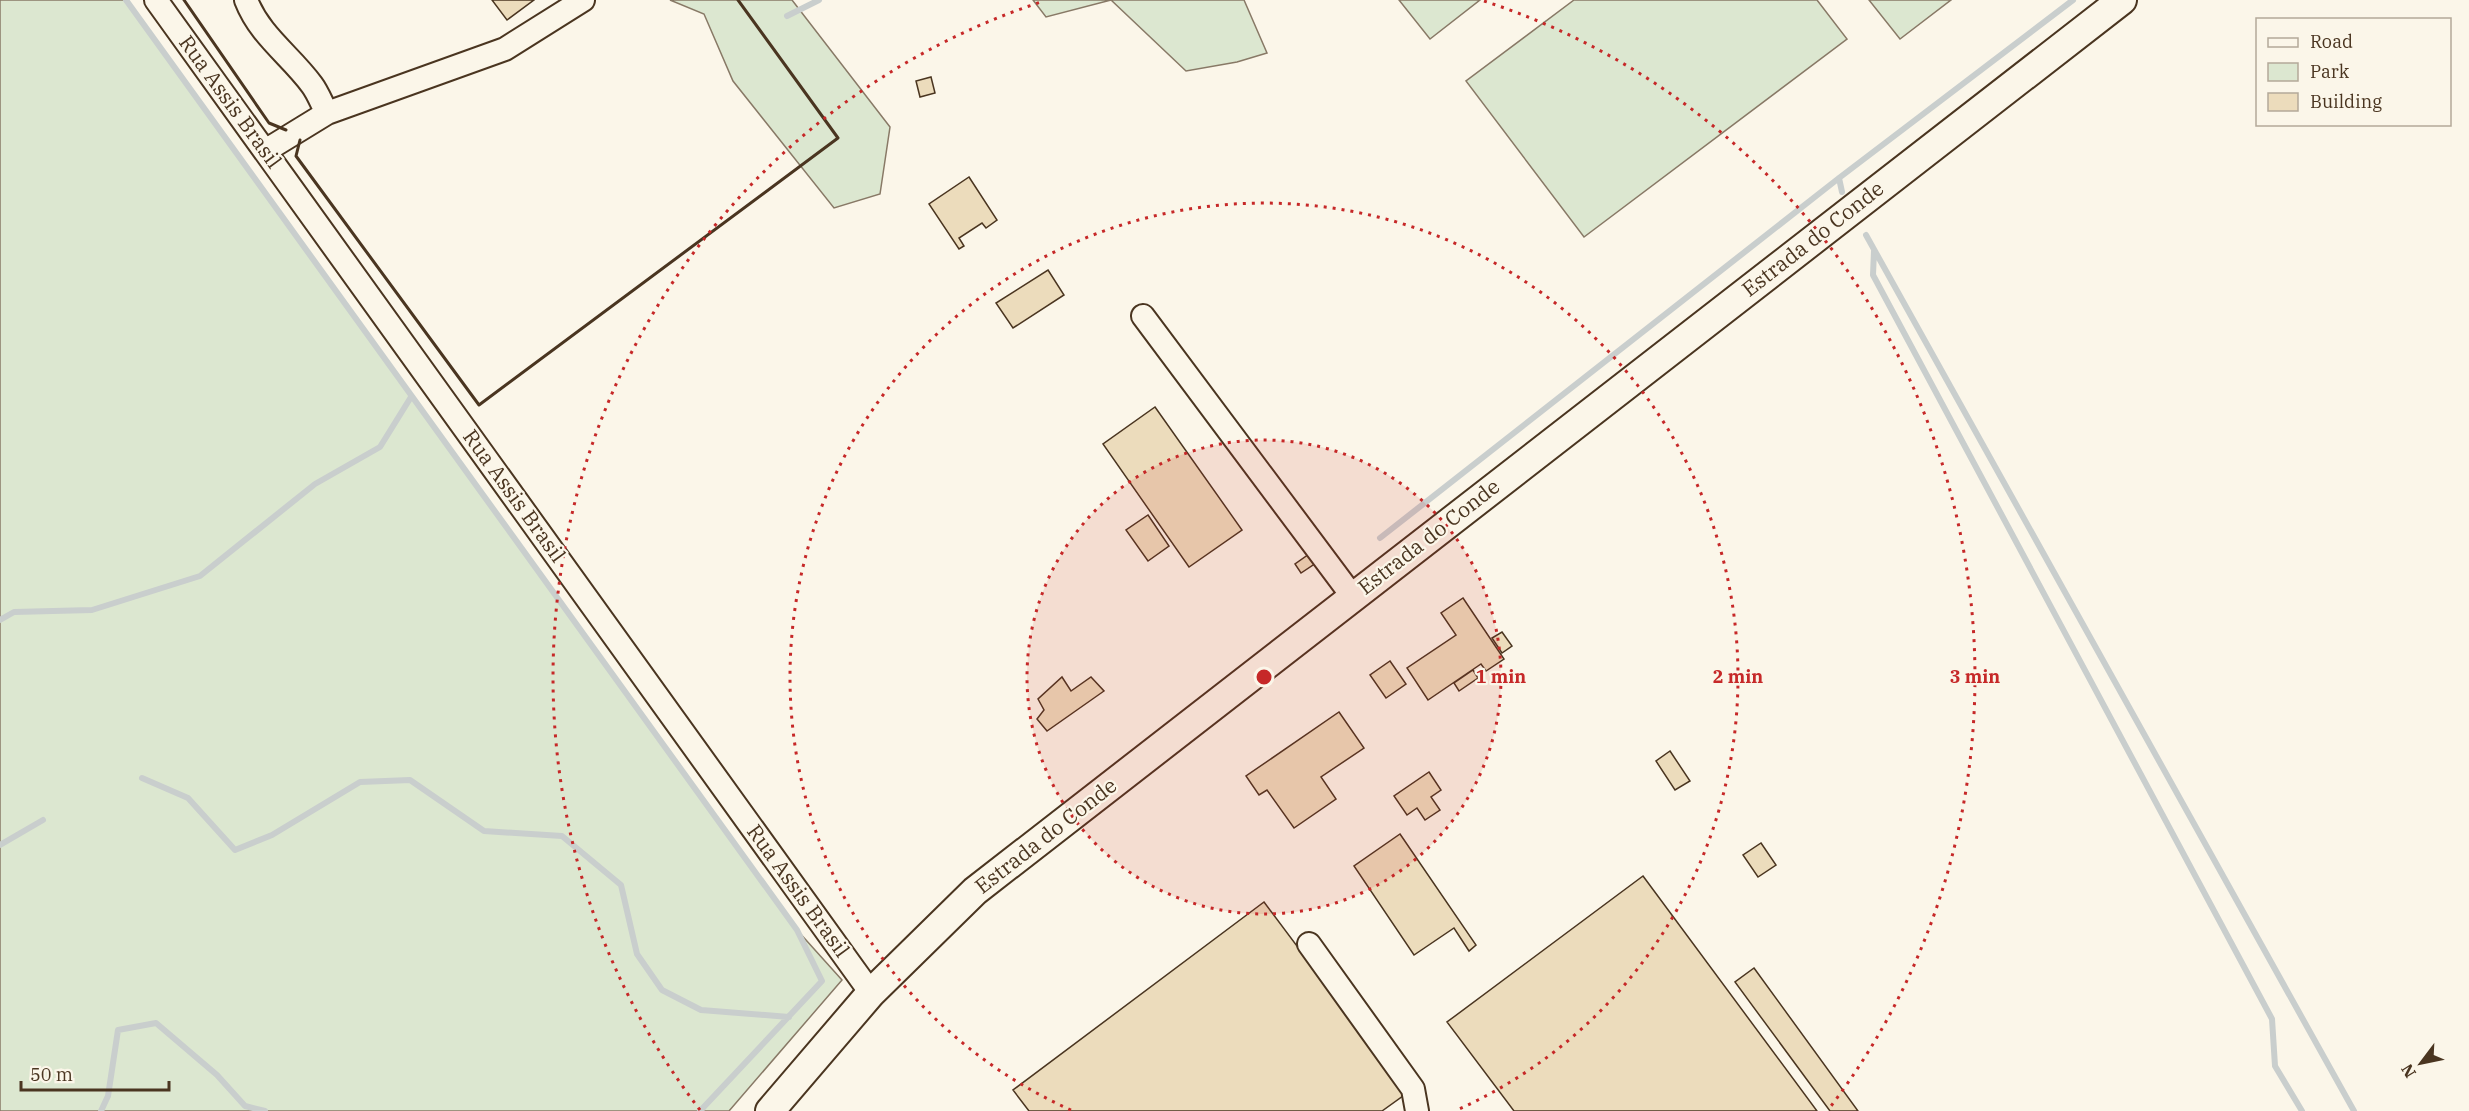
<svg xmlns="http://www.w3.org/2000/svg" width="2469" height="1111" font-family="'IBM Plex Serif',serif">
<rect width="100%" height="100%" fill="#fbf6e9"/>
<!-- green -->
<path fill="#dce7d0" stroke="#887966" stroke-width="1.5" d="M0,0H126L797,930L842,980L729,1111H0Z
M670,0H792L890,127L880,194L834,208L733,81L704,14Z
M1033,0H1244L1267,53L1237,62L1186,71L1111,0L1046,17Z
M1399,0H1480L1430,39Z
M1574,0H1817L1847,39L1584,237L1466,81Z
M1869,0H1951L1900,39Z"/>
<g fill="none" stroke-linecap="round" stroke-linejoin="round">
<!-- stream -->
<path stroke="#c9cecd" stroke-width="6" d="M126,0L797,930L822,981L700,1111
M787,16L819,0
M1839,178L1842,192
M1866,235L2354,1111
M1874,251L1873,275L2272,1019L2275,1066L2302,1111
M1380,538L1839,178L2073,0
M0,620L14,612L92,610L200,576L315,484L380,447L411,397
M142,778L188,798L235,850L272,835L360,782L410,780L484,831L562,836L621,885L637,954L662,990L701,1010L789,1017
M0,845L43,820
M101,1111L108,1096L118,1030L156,1023L217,1075L245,1106L265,1111"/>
</g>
<!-- building -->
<path fill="#ecdcbc" stroke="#4a3520" stroke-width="1.5" d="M492,0H534L507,20Z
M931,77L935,93L920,97L916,81Z
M969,177L997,220L986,228L982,223L959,238L964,246L959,249L929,204Z
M1048,270L1064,295L1013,328L996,303Z
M1155,407L1242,530L1189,567L1103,444Z
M1148,515L1169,546L1148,561L1126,530Z
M1312,552L1319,561L1301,573L1295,564Z
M1463,598L1504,659L1486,671L1481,664L1428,700L1407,668L1456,635L1441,613Z
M1502,632L1512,646L1502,653L1492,638Z
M1390,661L1406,684L1386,698L1370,675Z
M1473,670L1478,678L1459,691L1454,683Z
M1062,677L1071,691L1091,677L1104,691L1047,731L1037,719L1044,710L1038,699Z
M1339,712L1364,748L1321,777L1336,799L1294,828L1267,790L1259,795L1246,776Z
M1670,751L1690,781L1675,790L1656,761Z
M1429,772L1441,790L1431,797L1440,810L1425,820L1417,808L1407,815L1394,796Z
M1400,834L1476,945L1469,951L1454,928L1414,955L1354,866Z
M1761,843L1776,865L1758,877L1743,855Z
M1643,876L1817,1111H1514L1447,1022Z
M1264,902L1407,1093L1382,1111H1029L1013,1090Z
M1754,968L1858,1111H1830L1735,982Z"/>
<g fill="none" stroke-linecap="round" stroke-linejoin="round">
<defs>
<path id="minor" d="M156,0L871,993
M246,0C260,36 290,55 312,85C318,93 322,104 327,113
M265,151L327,113L505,49L583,0
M1143,316L1353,597
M1309,944L1413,1089L1417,1111"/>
<path id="major" d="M770,1111L871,993L975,891L2122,0"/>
</defs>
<!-- minor casing -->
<use href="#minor" stroke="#4a3520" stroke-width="26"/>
<!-- major casing -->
<use href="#major" stroke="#4a3520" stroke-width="32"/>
<!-- minor -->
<use href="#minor" stroke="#fbf6e9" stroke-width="22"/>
<!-- major -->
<use href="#major" stroke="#fbf6e9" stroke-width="28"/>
<!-- wall -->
<path stroke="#4a3520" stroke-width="3" d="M184,0L269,123L286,130
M300,140L296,156L479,405L838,138L738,0"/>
</g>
<!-- distance rings -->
<circle cx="1264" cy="677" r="237" fill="#c62828" fill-opacity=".12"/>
<g fill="none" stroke="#c62828" stroke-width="3" stroke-dasharray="3 6">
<circle cx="1264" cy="677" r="237"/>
<path d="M1071 1110A474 474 0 1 1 1457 1110"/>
<path d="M700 1110A711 711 0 0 1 1044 1M1484 1A711 711 0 0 1 1828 1110"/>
</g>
<g text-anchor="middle" stroke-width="4.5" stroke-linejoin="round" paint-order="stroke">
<!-- street labels -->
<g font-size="21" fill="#4a3520" stroke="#fbf6e9">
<text transform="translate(230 102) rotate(54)" y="7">Rua Assis Brasil</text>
<text transform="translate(1813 239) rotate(-38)" y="7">Estrada do Conde</text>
<text transform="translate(514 496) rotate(54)" y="7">Rua Assis Brasil</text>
<text transform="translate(1429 537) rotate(-38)" y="7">Estrada do Conde</text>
<text transform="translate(1046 836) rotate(-38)" y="7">Estrada do Conde</text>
<text transform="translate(798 891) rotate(54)" y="7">Rua Assis Brasil</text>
</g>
</g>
<circle cx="1264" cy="677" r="9" fill="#c62828" stroke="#fbf6e9" stroke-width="3"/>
<g font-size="18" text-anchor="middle" font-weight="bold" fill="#c62828" stroke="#fbf6e9" stroke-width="4.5" stroke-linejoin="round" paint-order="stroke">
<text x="1501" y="683">1 min</text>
<text x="1738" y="683">2 min</text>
<text x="1975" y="683">3 min</text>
</g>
<!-- legend -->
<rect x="2256" y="18" width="195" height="108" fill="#fbf6e9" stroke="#b4a999" stroke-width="1.5"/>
<rect x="2268" y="38" width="30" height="9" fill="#fbf6e9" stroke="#b4a999" stroke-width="1.5"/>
<text x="2310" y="48" font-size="18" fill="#4a3520">Road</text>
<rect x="2268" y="63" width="30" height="18" fill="#dce7d0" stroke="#b4a999" stroke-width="1.5"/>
<text x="2310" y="78" font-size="18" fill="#4a3520">Park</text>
<rect x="2268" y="93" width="30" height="18" fill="#ecdcbc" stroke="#b4a999" stroke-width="1.5"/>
<text x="2310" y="108" font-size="18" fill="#4a3520">Building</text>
<!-- north arrow -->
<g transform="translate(2421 1063) rotate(238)" stroke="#fbf6e9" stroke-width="4.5" paint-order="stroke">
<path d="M0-4.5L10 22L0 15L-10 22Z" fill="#4a3520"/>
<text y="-9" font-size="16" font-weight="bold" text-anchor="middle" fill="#4a3520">N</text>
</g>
<!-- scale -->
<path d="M21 1081v9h148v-9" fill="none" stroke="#4a3520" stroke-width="3"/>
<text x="30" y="1081" font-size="18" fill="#4a3520" stroke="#fbf6e9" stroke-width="4.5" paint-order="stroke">50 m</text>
</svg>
